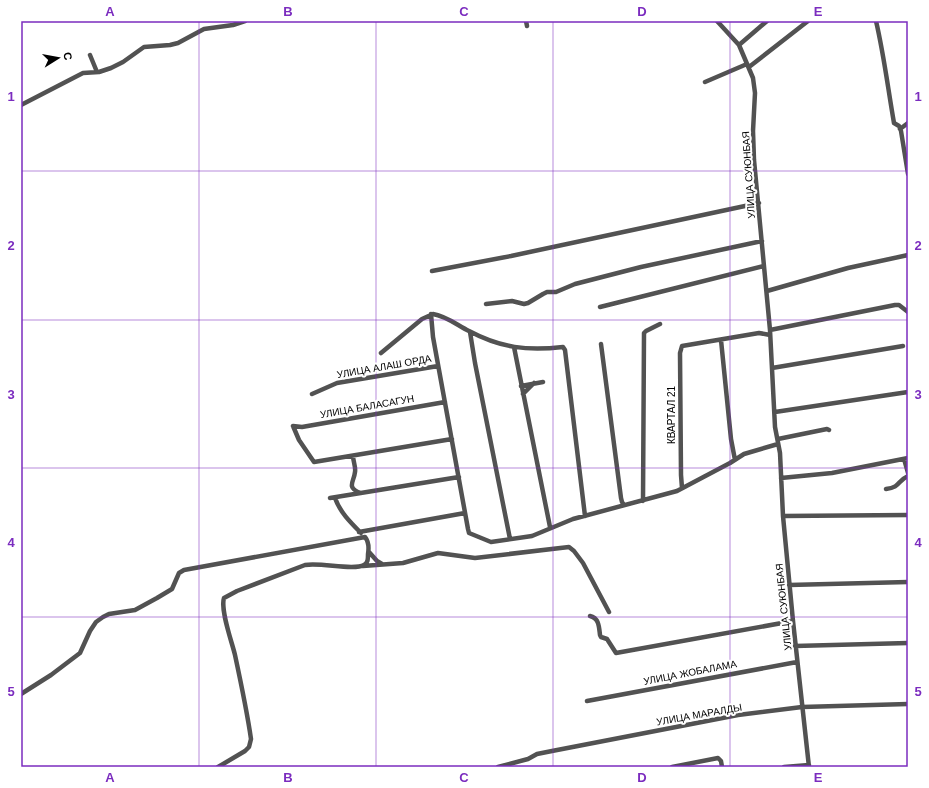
<svg xmlns="http://www.w3.org/2000/svg" width="929" height="788" font-family="Helvetica,sans-serif">
<rect width="100%" height="100%" fill="#fff"/>
<g fill="none" stroke-linecap="round" stroke-linejoin="round">
<!-- minor -->
<path stroke="#525252" stroke-width="4.5" d="M526,21L527,26
M717,21L739,45L753,78L755,93L753,131L754,160L770,330L775,427L780,453L783,516L793,621L809,767
M876,21C884,55 888,89 894,123L899,126L901,131L908,174
M739,45L767,21
M90,55L97,72
M749,67L808,21
M705,82L747,64
M21,105L83,73L99,72L111,68L123,62L144,47L170,45L178,43L204,29L233,25L245,21
M900,129L908,123
M432,271L511,256L759,203
M767,291L848,268L908,255
M486,304L512,301L524,304L528,303L543,294L547,292H556L575,284L641,267L762,241
M600,307L764,266
M431,314L433,337L468,529L469,533L491,542L532,536L573,519L677,491L730,463L744,454L778,444
M770,330L895,305H899L908,312
M470,332L475,363L510,539
M721,340L731,439L735,460
M601,344L621,498L622,502L624,505
M514,347L550,527
M381,353L422,319L433,314C446,316 457,325 469,331C501,348 527,351 563,347L565,350L585,516
M772,368L903,346
M521,386L543,382
M312,394L337,383L438,366
M523,394L534,383
M775,412L908,392
M293,426L299,440L314,462L452,439
M293,426L302,427L445,402
M778,439L827,429L829,430
M353,456C353,461 356,467 355,472C354,482 346,487 360,493
M904,459L908,473
M781,478L832,473L908,458
M682,488L681,475L680,353L682,346L759,333L770,335
M886,489C901,487 897,481 908,476
M330,498L459,477
M335,498C340,512 350,522 361,533
M643,501L644,333L646,331L660,324
M783,516L908,515
M359,532L465,513
M369,552L377,561L382,564
M363,566L403,563L438,553L475,558L569,547L574,551L583,563L609,612
M789,585L908,582
M590,616C599,618 599,627 600,635L601,637L607,639L616,653L793,621
M795,646L908,643
M21,694L51,675L80,653L90,631L96,622L103,617L109,614L135,610L157,598L172,589L179,573L184,570L365,537C369,542 369,548 368,554C368,559 368,563 364,565C353,571 321,562 305,565L237,591L224,598C220,610 232,642 235,655C241,683 247,711 251,739L249,747L245,751L218,767
M587,701L797,662
M498,767L528,759L537,754L552,751L738,715L802,707L908,704
M672,767L718,758L721,761L722,767
M784,767L809,765"/>
</g>
<!-- grid -->
<path fill="none" stroke="#7b2cbf" stroke-width="1" stroke-opacity="0.55" d="M199,21V767M376,21V767M553,21V767M730,21V767M21,171H908M21,320H908M21,468H908M21,617H908"/>
<g text-anchor="middle" stroke-width="4" stroke-linejoin="round" paint-order="stroke">
<!-- street labels -->
<g font-size="10" fill="#000" stroke="#fff">
<text transform="translate(748 175) rotate(-94)" y="4">УЛИЦА СУЮНБАЯ</text>
<text transform="translate(384 366) rotate(-10)" y="4">УЛИЦА АЛАШ ОРДА</text>
<text transform="translate(367 406) rotate(-10)" y="4">УЛИЦА БАЛАСАГУН</text>
<text transform="translate(671 415) rotate(-90)" y="4">КВАРТАЛ 21</text>
<text transform="translate(783 607) rotate(-96)" y="4">УЛИЦА СУЮНБАЯ</text>
<text transform="translate(690 672) rotate(-11)" y="4">УЛИЦА ЖОБАЛАМА</text>
<text transform="translate(699 714) rotate(-10)" y="4">УЛИЦА МАРАЛДЫ</text>
</g>
</g>
<!-- border -->
<rect width="929" height="788" fill="none" stroke="#ffffff" stroke-width="44"/>
<!-- north arrow -->
<g transform="translate(58 58) rotate(79)" stroke="#ffffff" stroke-width="3" paint-order="stroke">
<path d="M0-3L7 15L0 10L-7 15Z" fill="#000000"/>
<text y="-6" font-size="11" font-weight="bold" text-anchor="middle" fill="#000000">С</text>
</g>
<rect x="22" y="22" width="885" height="744" fill="none" stroke="#7b2cbf" stroke-width="1.5"/>
<g font-size="13" text-anchor="middle" font-weight="bold" fill="#7b2cbf">
<text x="110" y="16">A</text>
<text x="288" y="16">B</text>
<text x="464" y="16">C</text>
<text x="642" y="16">D</text>
<text x="818" y="16">E</text>
<text x="11" y="101">1</text>
<text x="918" y="101">1</text>
<text x="11" y="250">2</text>
<text x="918" y="250">2</text>
<text x="11" y="399">3</text>
<text x="918" y="399">3</text>
<text x="11" y="547">4</text>
<text x="918" y="547">4</text>
<text x="11" y="696">5</text>
<text x="918" y="696">5</text>
<text x="110" y="782">A</text>
<text x="288" y="782">B</text>
<text x="464" y="782">C</text>
<text x="642" y="782">D</text>
<text x="818" y="782">E</text>
</g>
</svg>
